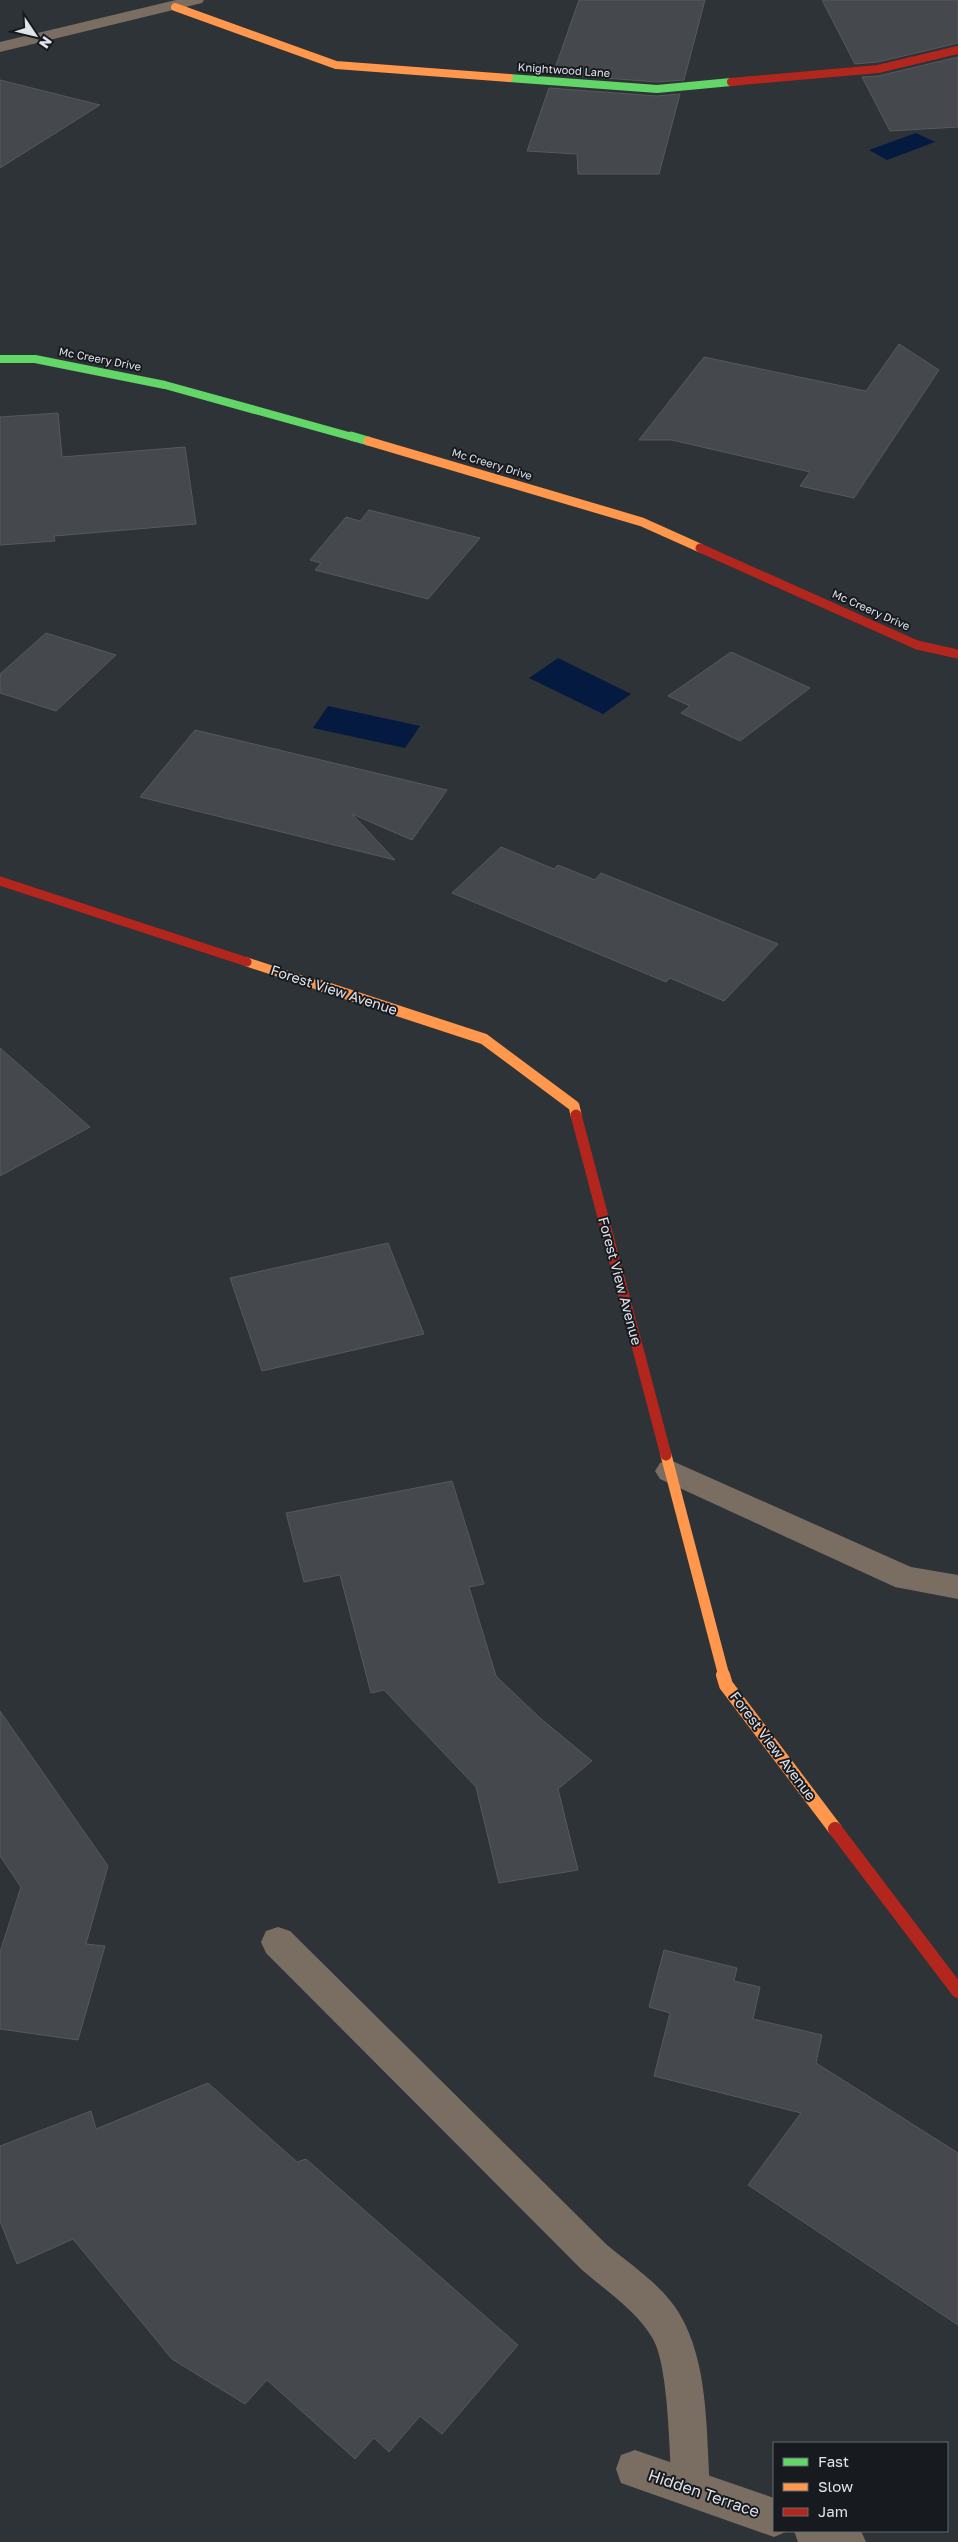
<svg xmlns="http://www.w3.org/2000/svg" width="958" height="2542" font-family="'Golos Text',sans-serif">
<rect width="100%" height="100%" fill="#2e3338"/>
<!-- water -->
<path fill="#041a41" d="M916,133L935,142L887,160L869,150Z
M558,658L631,694L603,714L529,678Z
M328,706L420,726L405,748L313,728Z"/>
<!-- building -->
<path fill="#45484c" stroke="#56595d" d="M579,0H705L684,80L657,82L553,74Z
M822,0H958V43L878,62L855,64Z
M958,57V127L890,131L862,77L878,76Z
M0,80L100,105L0,168Z
M549,88L657,96L680,94L659,174H578L577,154L527,151Z
M899,344L939,370L854,498L800,486L810,472L672,440H639L704,357L866,391Z
M58,413L62,457L185,447L196,524L54,536L55,541L0,545V417Z
M369,510L480,538L428,599L315,570L321,563L310,560L346,517L360,521Z
M46,633L116,655L56,711L0,693V674Z
M731,652L810,688L740,741L681,713L690,706L668,696Z
M195,730L447,790L412,840L352,814L395,860L140,797Z
M501,847L554,869L558,865L595,880L601,873L778,944L724,1001L670,978L666,982L452,893Z
M0,1048L90,1127L0,1176Z
M388,1243L424,1334L262,1371L230,1278Z
M452,1481L484,1584L469,1587L496,1676L540,1718L592,1761L558,1789L578,1870L499,1883L476,1787L384,1690L371,1693L340,1575L304,1582L286,1513Z
M0,1711L108,1866L86,1944L105,1946L78,2040L0,2029V1952L21,1887L0,1856Z
M664,1950L737,1968L734,1981L760,1987L753,2019L822,2035L816,2063L958,2153V2325L748,2185L801,2113L654,2076L670,2013L649,2007Z
M208,2083L297,2162L306,2159L518,2345L442,2434L420,2416L389,2452L374,2438L355,2459L267,2380L245,2404L172,2359L73,2239L17,2264L0,2221V2146L91,2111L96,2129Z"/>
<g fill="none" stroke-linecap="round" stroke-linejoin="round">
<!-- lane -->
<path fill="#7a6e63" fill-rule="evenodd" d="M670,1460L911,1567L958,1575V1599L895,1587L660,1479L655,1471L660,1463Z
M278,1927L290,1931L607,2245C631,2265 662,2285 679,2313C709,2363 706,2431 710,2488L705,2502L691,2507L677,2502L672,2488C669,2452 669,2368 653,2339C637,2311 605,2290 581,2269L266,1953L261,1942L266,1931Z"/>
<!-- street -->
<path fill="#7a6e63" fill-rule="evenodd" d="M176,0H204L202,3L0,52V42Z
M635,2450L774,2498V2531H788L774,2537L621,2483L616,2469L621,2455Z
M794,2531H861L866,2542H798Z"/>
<!-- fast-far1 -->
<path stroke="#63d668" stroke-width="8" d="M509,78L657,89L731,82
M0,359H35L165,385L356,438"/>
<!-- fast -->
<path stroke="#63d668" stroke-width="9" d="M351,436L368,441"/>
<!-- slow-far3 -->
<path stroke="#ff974d" stroke-width="8" d="M175,7L336,65L509,78"/>
<!-- slow-far2 -->
<path stroke="#ff974d" stroke-width="9" d="M368,441L642,522L700,548
M247,962L323,987"/>
<!-- slow-far1 -->
<path stroke="#ff974d" stroke-width="11" d="M319,985L484,1039L574,1106L576,1115
M666,1455L724,1676"/>
<!-- slow -->
<path stroke="#ff974d" stroke-width="14" d="M723,1675L726,1685L835,1829"/>
<!-- jam-far3 -->
<path stroke="#b3261e" stroke-width="8" d="M731,82L878,69L958,50"/>
<!-- jam-far2 -->
<path stroke="#b3261e" stroke-width="9" d="M700,548L917,645L958,654
M0,881L247,962"/>
<!-- jam-far1 -->
<path stroke="#b3261e" stroke-width="11" d="M576,1115L666,1455"/>
<!-- jam -->
<path stroke="#b3261e" stroke-width="14" d="M835,1829L958,1991"/>
</g>
<g text-anchor="middle" stroke-width="4" stroke-linejoin="round" paint-order="stroke">
<!-- far-street labels -->
<g font-size="11" fill="#dfe3ea" stroke="#171a1e">
<text transform="translate(564 70) rotate(4)" y="4">Knightwood Lane</text>
<text transform="translate(100 359) rotate(11)" y="4">Mc Creery Drive</text>
<text transform="translate(492 464) rotate(17)" y="4">Mc Creery Drive</text>
<text transform="translate(871 610) rotate(24)" y="4">Mc Creery Drive</text>
</g>
<!-- street labels -->
<g font-size="14" fill="#dfe3ea" stroke="#171a1e">
<text transform="translate(334 990) rotate(18)" y="5">Forest View Avenue</text>
<text transform="translate(620 1281) rotate(75)" y="5">Forest View Avenue</text>
<text transform="translate(773 1746) rotate(53)" y="5">Forest View Avenue</text>
</g>
<!-- near-street labels -->
<g font-size="16" fill="#dfe3ea" stroke="#171a1e">
<text transform="translate(704 2493) rotate(19)" y="6">Hidden Terrace</text>
</g>
</g>
<!-- legend -->
<rect x="773" y="2442" width="175" height="90" fill="#171a1e" stroke="#676a70"/>
<rect x="783" y="2458" width="25" height="8" fill="#63d668" stroke="#676a70"/>
<text x="818" y="2467" font-size="15" fill="#dfe3ea">Fast</text>
<rect x="783" y="2483" width="25" height="8" fill="#ff974d" stroke="#676a70"/>
<text x="818" y="2492" font-size="15" fill="#dfe3ea">Slow</text>
<rect x="783" y="2508" width="25" height="8" fill="#b3261e" stroke="#676a70"/>
<text x="818" y="2517" font-size="15" fill="#dfe3ea">Jam</text>
<!-- north arrow -->
<g transform="translate(35 35) rotate(125)" stroke="#171a1e" stroke-width="4" paint-order="stroke">
<path d="M0-4L9 19L0 12L-9 19Z" fill="#dfe3ea"/>
<text y="-8" font-size="14" font-weight="bold" text-anchor="middle" fill="#dfe3ea">N</text>
</g>
</svg>
